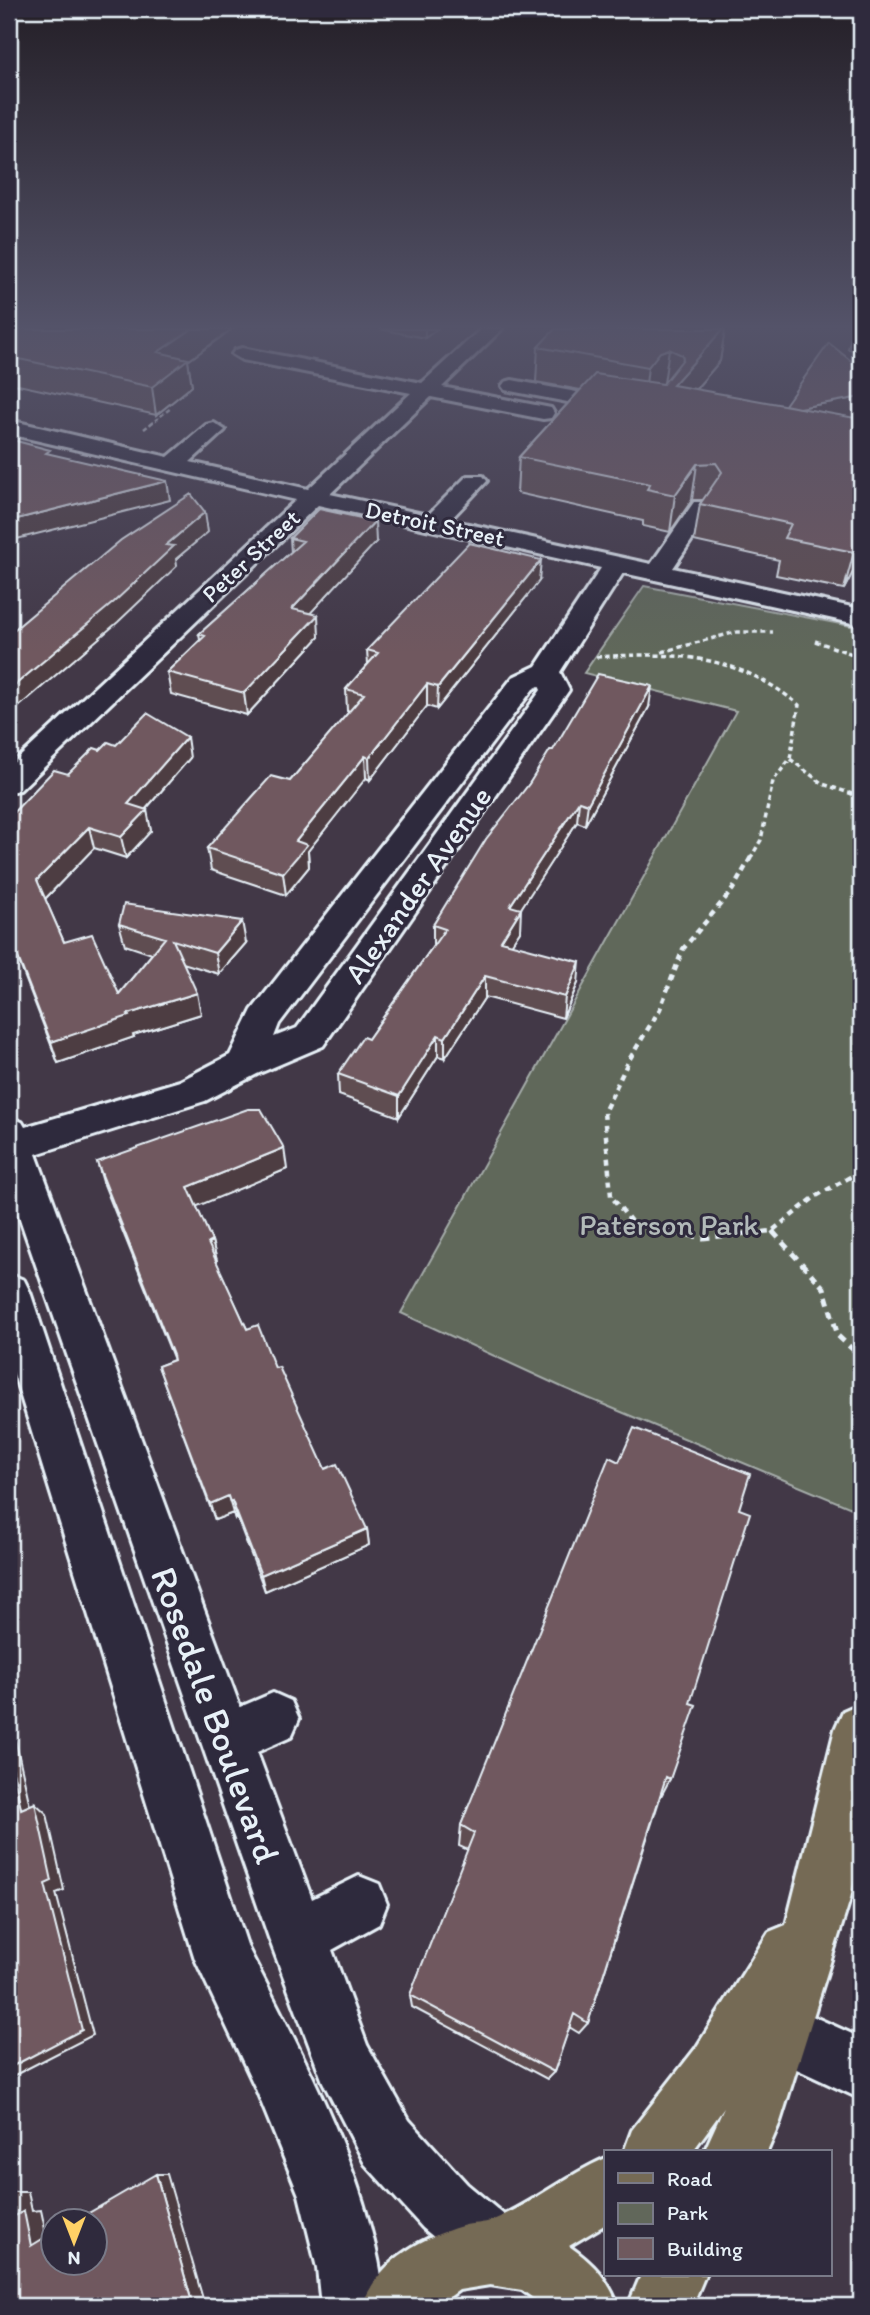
<svg xmlns="http://www.w3.org/2000/svg" width="870" height="2315" font-family="Itim,sans-serif">
<rect width="100%" height="100%" fill="#423847"/>
<filter id="ink" filterUnits="userSpaceOnUse"><feTurbulence type="fractalNoise" baseFrequency=".0143" numOctaves="2"/><feDisplacementMap in="SourceGraphic" scale="14" xChannelSelector="R" yChannelSelector="G"/><feConvolveMatrix kernelMatrix="1 2 1 2 8 2 1 2 1" color-interpolation-filters="sRGB"/></filter>
<g filter="url(#ink)">
<!-- green -->
<path fill="#61675a" stroke="#a4aca9" stroke-width="2" d="M644,586L861,628V1512L564,1388L401,1313L736,711L584,673Z"/>
<g fill="none" stroke-linecap="round" stroke-linejoin="round">
<defs>
<path id="minor" d="M481,329H502L442,387L551,408L554,413L551,418L543,419L431,397L330,494L428,515L467,476H483L487,481L450,520L651,564L694,502H710L714,507L673,568L861,609V625L623,573L560,672L569,690L323,1046L257,1074L205,1101L36,1154L240,1707L273,1693L291,1701L299,1719L291,1737L257,1752L312,1899L359,1876L379,1884L387,1904L379,1924L332,1950L367,2045L409,2120L467,2184L522,2230L532,2252L522,2274L500,2284L478,2274L423,2228L365,2164L323,2082L269,1938L9,1187V1117L22,1122L25,1127L180,1081L230,1055L252,1010L513,677L536,666L601,568L318,505L20,790L9,792V767L296,500L9,434V420L168,457L206,425L214,423L225,430L190,462L308,489L411,393L242,360L232,354L235,350L242,348L422,383ZM539,686L541,690L297,1028L274,1037L279,1024L533,689Z
M512,380L625,401L636,407L625,413L505,390L502,386L505,382Z
M9,1274L24,1280L30,1292L248,1948C303,2056 374,2185 385,2306H321L317,2268L299,2195L256,2089L195,1959L9,1358Z
M779,2001L861,2038V2099L758,2051L750,2030L758,2009Z"/>
<path id="major" d="M861,1703V1846L850,1899L780,2122L767,2152H704L724,2108L692,2152H624L632,2130L696,2048L769,1932L786,1925L835,1729L843,1711Z
M606,2158V2224L569,2246C593,2263 608,2279 618,2306H544L522,2290L490,2285L459,2290L437,2306H362C378,2262 418,2239 462,2226C472,2223 484,2224 493,2220C533,2204 566,2175 606,2158Z
M641,2275H705L692,2306H628Z"/>
</defs>
<!-- minor casing -->
<use href="#minor" stroke="#e8f1f8" stroke-width="6"/>
<!-- major casing -->
<use href="#major" stroke="#e8f1f8" stroke-width="6"/>
<!-- path-far3 -->
<path stroke="#e8f1f8" stroke-width="2.5" stroke-dasharray="4.5 2.5" stroke-linecap="butt" d="M144,429L171,408"/>
<!-- path-far2 -->
<path stroke="#e8f1f8" stroke-width="3.5" stroke-dasharray="5 3.5" stroke-linecap="butt" d="M815,641L861,657
M662,652L736,632H773
M596,657C673,652 736,653 799,705L790,759L773,781L761,840L750,859
M790,759L823,784L861,797"/>
<!-- path-far1 -->
<path stroke="#e8f1f8" stroke-width="4.5" stroke-dasharray="6 5" stroke-linecap="butt" d="M772,1231L775,1234
M684,1234L633,1224L611,1196L604,1112L629,1060L660,1009L683,949L733,889L751,857
M741,1234L772,1231L816,1196L861,1171"/>
<!-- path -->
<path stroke="#e8f1f8" stroke-width="5" stroke-dasharray="8 6" stroke-linecap="butt" d="M675,1232L703,1238L758,1232
M773,1232L824,1288L838,1336L861,1357"/>
<!-- minor -->
<use href="#minor" fill="#2f2a3d" fill-rule="evenodd"/>
<!-- major -->
<use href="#major" fill="#756a55" fill-rule="evenodd"/>
</g>
<!-- wall -->
<path fill="#5f4d51" stroke="#e8f1f8" stroke-width="2" d="M9,329H232L188,361L192,386L156,415L9,383Z
M379,329H437L425,338Z
M555,329H725L720,361L696,389L861,557L844,589L776,575L779,560L694,541L700,504L703,500H692L670,532L643,526V521L517,493L519,457L580,390L536,382L538,347Z
M853,329H861V351L848,349Z
M290,538L376,542L310,613L319,637L247,715L171,694L167,672L200,640L199,634L291,552Z
M539,581L437,709L427,706L370,780L366,778L360,785L308,851L309,867L286,895L211,870L207,848L290,781L349,712L347,711L346,689L368,664L367,650Z
M649,707L585,825L577,822L520,909V931L511,944L578,983L563,1018L485,997L445,1058L438,1056L399,1117L339,1095L338,1074L368,1039L433,946V925L529,784L553,750Z
M116,745L190,758L146,809L151,831L126,858L94,848L45,899L64,942L119,994L152,954L125,945L119,924L246,943L219,974L183,963L201,1014L133,1035L134,1037L58,1063L9,936V817L100,750Z
M97,1162L287,1169L196,1206L212,1241L217,1261L216,1262L247,1329L275,1368L325,1469L367,1529L369,1545L265,1591L237,1518L235,1519L233,1513L215,1520L158,1366L174,1360L103,1182Z
M619,1462L739,1509L670,1779L660,1798L588,2023L579,2033L569,2027L554,2072L547,2079L412,2007L410,1995L468,1850L459,1846L461,1825Z"/>
<!-- shaded-wall -->
<path fill="#4e3e42" stroke="#e8f1f8" stroke-width="2" d="M192,329H232L188,361L192,386L156,415L152,387L158,352Z
M425,329H437L425,338Z
M723,329H725L720,361L669,420L673,385Z
M669,349L664,383L644,402L648,367L660,352Z
M861,397V424L781,411Z
M697,464L692,500L670,532L675,495Z
M167,481L170,500L9,541V521Z
M205,512L208,532L176,559L177,566L118,622L9,715V690L166,545Z
M375,521L376,542L294,631L292,609Z
M861,538V557L844,589L854,552Z
M541,560L539,581L437,709L438,687Z
M318,615L319,637L247,715L244,693Z
M427,684V706L370,780L369,758Z
M652,686L649,707L585,825L588,804Z
M187,737L190,758L132,825L128,804Z
M365,756L366,778L308,851L309,867L286,895L283,873L296,841Z
M579,801L577,822L509,927L510,906Z
M147,810L151,831L126,858L121,837Z
M89,827L94,848L43,901L37,880Z
M521,909L520,931L500,962L501,941Z
M242,921L246,943L219,974L215,953Z
M580,962L578,983L563,1018L565,997Z
M485,976V997L445,1058V1038Z
M197,993L201,1014L133,1035L134,1037L58,1063L51,1042L128,1014Z
M438,1035V1056L399,1117V1096Z
M284,1148L287,1169L193,1208L188,1187Z
M212,1241L217,1261L212,1263L208,1243Z
M228,1496L233,1513L215,1520L210,1504Z
M232,1501L237,1518L235,1519L230,1502Z
M367,1529L369,1545L265,1591L261,1575Z
M9,1714L11,1720L33,1820L21,1809L9,1753Z
M35,1803L47,1814L64,1890L56,1893L93,2035L9,2078V2068L45,1884Z
M156,2174H167L205,2306H193Z
M10,2192H28L32,2211L41,2210L48,2243L31,2246L15,2216Z"/>
<!-- building -->
<path fill="#6f595e" stroke="#e8f1f8" stroke-width="2" d="M9,329H192L158,352L188,359L152,387L9,357Z
M555,329H723L673,385L861,419V538L854,552L784,538L791,524L700,504L722,472L716,463L697,464L675,495L647,489L650,484L519,457L595,374L663,384L683,359L682,355L669,349L660,352L648,367L538,347Z
M829,343L861,369V397L799,408L785,405Z
M9,439L50,450L46,453L167,481L9,521Z
M191,494L205,512L166,545L174,546L114,602L9,690V634L121,540Z
M319,509L375,521L292,609L318,615L244,693L167,672L205,636L199,634L303,541L290,538Z
M469,543L541,560L438,687L427,684L369,758L365,756L296,841L307,845L283,873L207,848L271,776L290,781L364,694L346,689L378,653L367,650Z
M598,674L652,686L588,804L579,801L510,906L521,909L501,941L580,962L565,997L485,976L445,1038L438,1035L399,1096L338,1074L363,1037L368,1039L445,929L433,925L486,839L529,784L550,750H553Z
M147,713L187,737L128,804L147,810L121,837L89,827L37,880L64,942L92,934L119,994L165,938L119,924L124,904L242,921L215,953L173,940L197,993L128,1014L129,1016L51,1042L9,934V817L54,770L68,774L94,748L100,750L108,742L116,745Z
M248,1109H261L284,1148L188,1187L212,1241L208,1243L247,1329L258,1325L275,1368L279,1367L325,1469L337,1464L367,1529L261,1575L232,1501L230,1502L228,1496L210,1504L158,1366L174,1360L173,1355L97,1162Z
M634,1428L750,1474L739,1509L750,1513L690,1703L696,1705L670,1779L666,1777L588,2023L574,2014L554,2072L410,1995L474,1833L461,1825L609,1457L619,1462Z
M9,1753L21,1809L35,1803L52,1881L45,1884L82,2030L9,2068Z
M156,2174L193,2306H9V2193L10,2192L15,2216L24,2211L31,2246L52,2233V2263H94V2221H75Z"/>
</g>
<!-- sky -->
<linearGradient id="sky" x2="0" y2="1"><stop stop-color="#241f27"/><stop offset="0.5" stop-color="#545369"/><stop offset="1" stop-color="#545369" stop-opacity="0"/></linearGradient>
<rect width="870" height="653" fill="url(#sky)"/>
<g text-anchor="middle" stroke-width="6" stroke-linejoin="round" paint-order="stroke">
<!-- far-street labels -->
<g font-size="24" fill="#e8f1f8" stroke="#2f2a3d">
<text transform="translate(435 524) rotate(12)" y="8">Detroit Street</text>
<text transform="translate(251 556) rotate(-43)" y="8">Peter Street</text>
</g>
<!-- street labels -->
<g font-size="30" fill="#e8f1f8" stroke="#2f2a3d">
<text transform="translate(418 885) rotate(-55)" y="10">Alexander Avenue</text>
</g>
<!-- park labels -->
<g font-size="30" fill="#b2bab9" stroke="#2f2a3d">
<text x="669" y="1235">Paterson Park</text>
</g>
<!-- near-street labels -->
<g font-size="37" fill="#e8f1f8" stroke="#2f2a3d">
<text transform="translate(216 1715) rotate(70)" y="13">Rosedale Boulevard</text>
</g>
</g>
<!-- margin -->
<rect width="870" height="2315" fill="none" stroke="#2f2a3d" stroke-width="35"/>
<rect x="18" y="18" width="835" height="2280" fill="none" stroke="#e8f1f8" stroke-width="2.5" filter="url(#ink)"/>
<!-- legend -->
<rect x="604" y="2150" width="228" height="126" fill="#2f2a3d" stroke="#797a88" stroke-width="2"/>
<rect x="618" y="2173" width="35" height="10" fill="#756a55" stroke="#797a88" stroke-width="2"/>
<text x="667" y="2186" font-size="21" fill="#e8f1f8">Road</text>
<rect x="618" y="2203" width="35" height="21" fill="#61675a" stroke="#797a88" stroke-width="2"/>
<text x="667" y="2220" font-size="21" fill="#e8f1f8">Park</text>
<rect x="618" y="2238" width="35" height="21" fill="#6f595e" stroke="#797a88" stroke-width="2"/>
<text x="667" y="2256" font-size="21" fill="#e8f1f8">Building</text>
<!-- north arrow -->
<g transform="translate(74 2242) rotate(180)"><circle r="33" fill="#2f2a3d" stroke="#797a88" stroke-width="2"/>
<path d="M0-5L12 26L0 18L-12 26Z" fill="#ffd166"/>
<text y="-10" font-size="19" font-weight="bold" text-anchor="middle" fill="#e8f1f8">N</text>
</g>
</svg>
